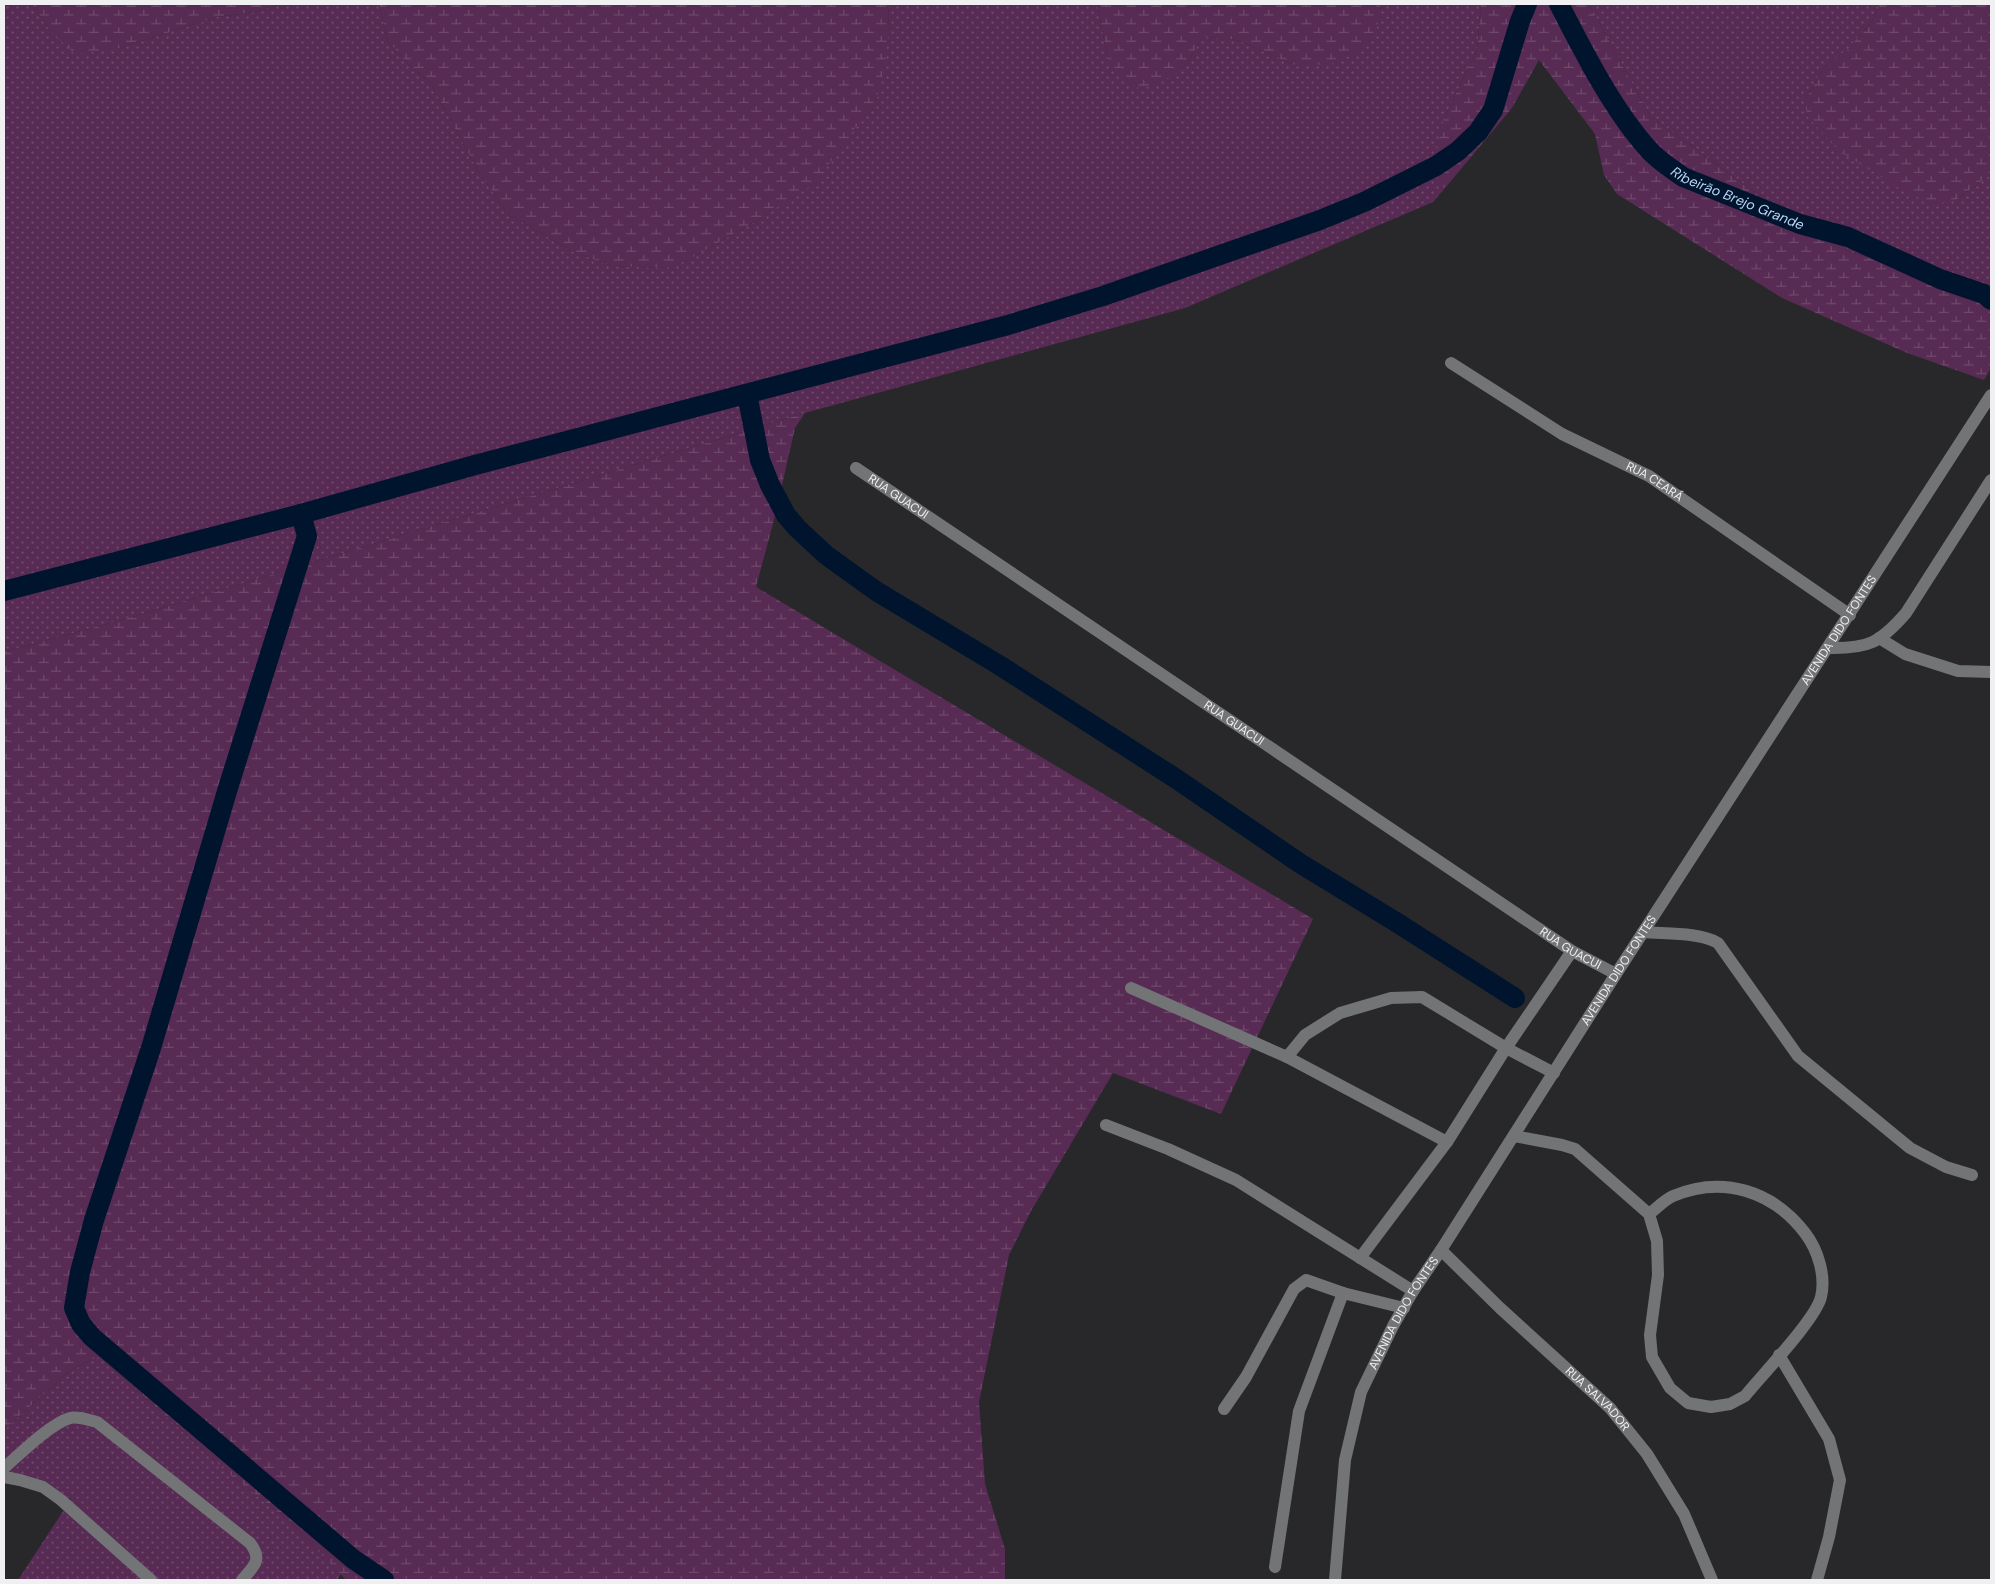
<svg xmlns="http://www.w3.org/2000/svg" width="1995" height="1584" font-family="'DM Sans',sans-serif">
<defs>
<pattern id="grass-dots" width="8" height="8" patternUnits="userSpaceOnUse" patternTransform="scale(1.25)"><rect width="8" height="8" fill="#572b53"/><path d="M2 2h.1M6 6h.1" fill="none" stroke="#6f4a6c" stroke-width="1.8" stroke-linecap="round"/></pattern>
<pattern id="wetland-marsh" width="20" height="14" patternUnits="userSpaceOnUse" patternTransform="scale(1.25)"><rect width="20" height="14" fill="#572b53"/><path d="M1 5h8M5 5V1M11 12h8M15 12V8" fill="none" stroke="#6f4a6c"/></pattern>
</defs>
<rect width="100%" height="100%" fill="#28282b"/>
<!-- grass -->
<path fill="url(#grass-dots)" d="M4,4H32L52,33L113,50L217,17L255,12L280,4H379L387,40L409,65L430,82L478,171L508,214L572,251L611,266L665,268L688,260L761,218L856,125L877,98L889,27L888,4H1097L1108,59L1186,66L1202,37L1226,38L1240,41L1297,66L1381,11L1380,4H1481L1477,50L1443,121L1440,187L1445,188L1433,202L1185,308L805,413L129,618L4,652Z
M1589,4H1880L1872,21L1847,50L1824,67L1805,100L1956,200L1991,174V294L1850,252L1745,185L1650,116Z
M100,1356L229,1474L288,1520L341,1574L337,1580H18L71,1499L4,1475V1430L68,1372Z"/>
<!-- wetland -->
<path fill="url(#wetland-marsh)" d="M32,4H280L255,12L217,17L113,50L75,54L52,33Z
M379,4H888L889,27L885,65L877,98L815,183L761,218L688,260L666,268L611,266L572,251L508,214L478,171L430,82L409,65L387,40Z
M1097,4H1380L1381,11L1375,35L1359,52L1330,64L1297,66L1240,41L1226,38L1202,37L1186,66L1155,86L1135,88L1122,77L1108,59Z
M1481,4H1589L1650,116L1745,185L1850,252L1991,294V368L1984,380L1907,353L1782,298L1617,194L1604,175L1595,134L1539,60L1512,108L1445,188L1440,187L1434,166L1443,121L1477,50Z
M1880,4H1991V174L1956,200L1934,205L1902,190L1839,151L1807,116L1805,100L1824,67L1847,50L1872,21Z
M805,413L795,428L775,516L756,587L1313,919L1221,1114L1113,1073L1031,1211L1009,1255L979,1402L985,1484L1005,1549V1580H346L288,1520L229,1474L100,1356L68,1372L4,1430V652L129,618Z"/>
<g fill="none" stroke-linecap="round" stroke-linejoin="round">
<!-- canal -->
<g stroke="#00142d" stroke-width="20">
<path id="s1" d="M1559,4C1583,51 1614,112 1650,151C1659,161 1672,169 1683,177L1800,224L1848,237L1940,279L1984,294L1991,300"/>
<path d="M747,394L760,460L770,485L786,515L797,528L826,555L876,591L999,665L1175,778L1301,864L1396,922L1515,998"/>
<path d="M301,514L307,536L228,788L151,1048L94,1220L80,1272L74,1308L81,1324L92,1337L353,1559L384,1580"/>
<path d="M4,591L301,514L475,465L1008,325L1103,296L1320,220L1364,202L1436,166L1458,151L1478,132L1493,110L1520,21L1527,4"/>
</g>
<!-- minor -->
<g stroke="#737476" stroke-width="12">
<path id="s2" d="M1451,363L1562,434L1649,476L1850,615"/>
<path id="s3" d="M856,468L1572,951L1616,974"/>
<path d="M1879,638L1905,654L1958,671L1991,672"/>
<path d="M1828,648C1868,649 1880,643 1906,613L1991,480"/>
<path d="M1643,932C1665,934 1700,932 1718,943L1798,1056L1910,1148L1946,1167L1972,1175"/>
<path d="M1131,988L1287,1057L1447,1142"/>
<path d="M1287,1057L1305,1035L1340,1013L1391,998L1422,997L1506,1048L1554,1073"/>
<path d="M1106,1125L1168,1149L1236,1180L1413,1291"/>
<path d="M1514,1136L1562,1145L1575,1149L1649,1214L1657,1241L1658,1275L1650,1335L1652,1357L1670,1388L1688,1403L1711,1407L1730,1404L1745,1396C1761,1376 1816,1319 1821,1297C1826,1276 1818,1250 1805,1233C1773,1191 1723,1175 1673,1196C1664,1200 1656,1209 1649,1214"/>
<path id="s4" d="M1441,1250L1500,1308L1610,1408L1647,1454L1684,1514L1712,1580"/>
<path d="M1360,1258L1447,1142L1506,1048L1572,951"/>
<path d="M1779,1355L1829,1439L1840,1480L1829,1537L1817,1580"/>
<path d="M1224,1409L1246,1377L1294,1289L1306,1280L1343,1293"/>
<path d="M4,1468C20,1454 50,1424 70,1418C78,1416 89,1420 97,1422L250,1543C263,1560 254,1566 242,1580"/>
<path d="M4,1477L20,1480L43,1487L61,1500L151,1580"/>
<path d="M1275,1567L1299,1411L1343,1293L1404,1308"/>
<path id="s5" d="M1335,1580L1345,1460L1361,1392L1393,1326L1413,1291L1441,1250L1616,974L1991,395"/>
</g>
</g>
<g text-anchor="middle" stroke-width="4" stroke-linejoin="round" paint-order="stroke">
<!-- street labels -->
<g font-size="12" fill="#f0f0f2" stroke="#111112">
<text dy="4" stroke="none"><textPath href="#s2" startOffset="236">RUA CEARÁ</textPath></text>
<text dy="4" stroke="none"><textPath href="#s3" startOffset="51">RUA GUACUI</textPath></text>
<text dy="4" stroke="none"><textPath href="#s5" startOffset="1090">AVENIDA DIDO FONTES</textPath></text>
<text dy="4" stroke="none"><textPath href="#s3" startOffset="456">RUA GUACUI</textPath></text>
<text dy="4" stroke="none"><textPath href="#s3" startOffset="861">RUA GUACUI</textPath></text>
<text dy="4" stroke="none"><textPath href="#s5" startOffset="685">AVENIDA DIDO FONTES</textPath></text>
<text dy="4" stroke="none"><textPath href="#s5" startOffset="280">AVENIDA DIDO FONTES</textPath></text>
<text dy="4" stroke="none"><textPath href="#s4" startOffset="216">RUA SALVADOR</textPath></text>
</g>
<!-- water labels -->
<g font-size="14" font-style="italic" fill="#b8d6f4" stroke="#111112">
<text dy="5" stroke="none"><textPath href="#s1" startOffset="274">Ribeirão Brejo Grande</textPath></text>
</g>
</g>
<!-- border -->
<rect width="1995" height="1584" fill="none" stroke="#f0f0f2" stroke-width="10"/>
</svg>
